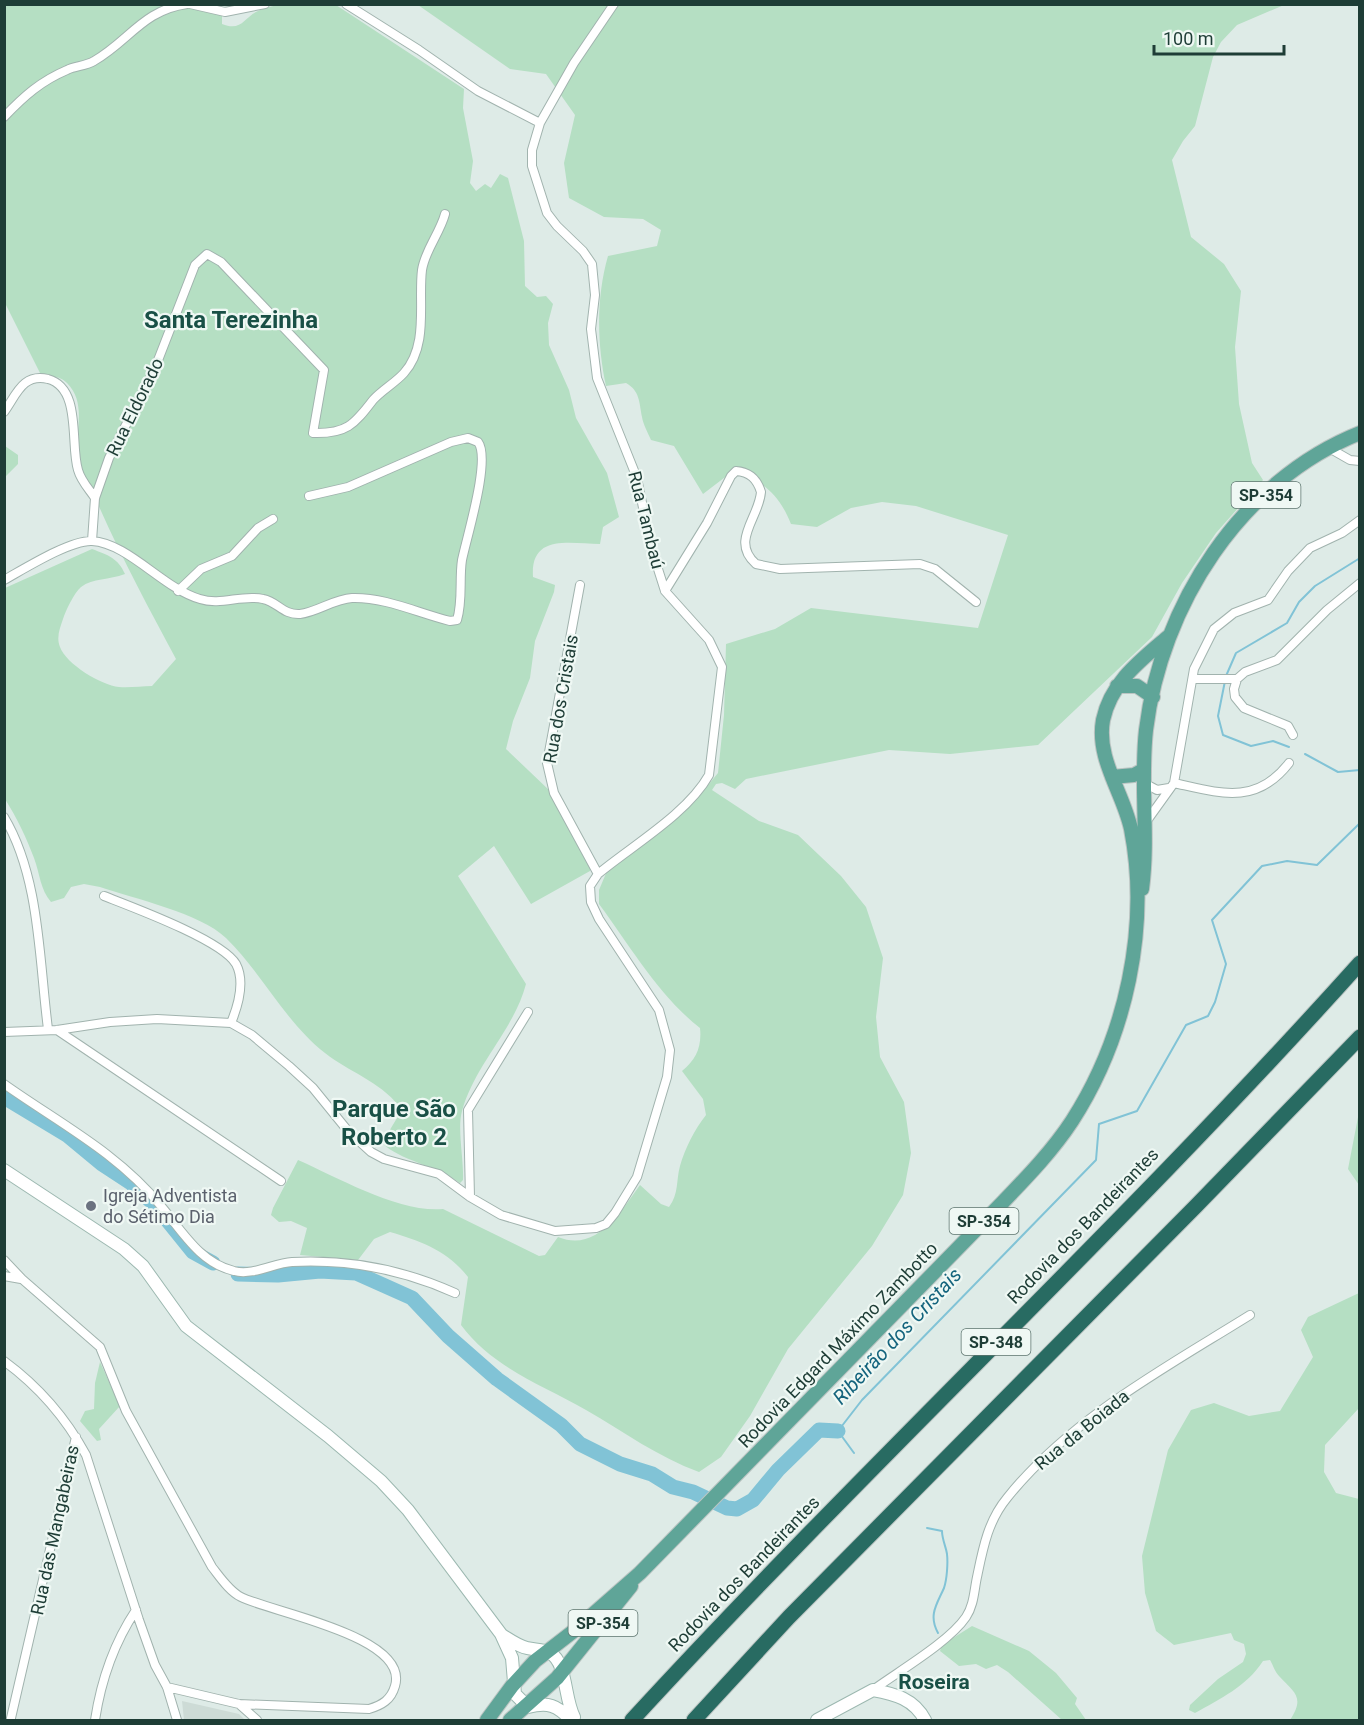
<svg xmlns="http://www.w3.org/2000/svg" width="1364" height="1725" font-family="Roboto,sans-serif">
<rect width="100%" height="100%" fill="#deebe7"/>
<!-- built -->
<path fill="#cddbd6" d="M182,1701L239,1714L245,1720H184Z"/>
<!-- green -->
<path fill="#b5dfc3" d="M5,5H169L134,25L91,60L33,84L5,112Z
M277,5H336L464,89L463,108L473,161L470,183L476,191L485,184L491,188L500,174L508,178L524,241L525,286L537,297L546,296L553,304L548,323L549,345L569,390L576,418L607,473L619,517L603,527L600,544C571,544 530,533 533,577L555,585L554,592L535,641L530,678L513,721L506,749L550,791L590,865V871L531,904L494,846L458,876L526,984C514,1030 475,1064 462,1111C457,1128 464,1161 463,1180L460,1183C437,1166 399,1160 382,1143L400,1113L399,1106C379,1081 349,1072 325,1053C285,1022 262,973 226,938C200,913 135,899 100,887L84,884L71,887L64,898L51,902C40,889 40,874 34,858C26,837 17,818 5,799V588L92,549C108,555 118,558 125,574C109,580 93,578 81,587C74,593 66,610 63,619C60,628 56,637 60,647C66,664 101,685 119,687C130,688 141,686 152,686L176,659C147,605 118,551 94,495C90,485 82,476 79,467C71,440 90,406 67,383C59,375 51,377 42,377L5,303V121L38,86L90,65L147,19L189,6L222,14V24C242,32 244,17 258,11C263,8 271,7 277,5Z
M418,5H1284L1237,25L1221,42L1213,57L1195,126L1183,141L1172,160L1191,237L1224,264L1241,291L1235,347L1239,404L1252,463L1263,480L1216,533L1182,583L1152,637L1038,745L950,754L889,750L746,779L735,789L722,783L716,784L712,790L759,821L798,835L841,876L866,907L883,958L876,1017L880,1057L904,1102L911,1153L903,1195L872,1246L788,1349L750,1416L721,1457L699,1472C658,1457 624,1432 586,1410C541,1384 493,1368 461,1325L468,1277C448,1251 421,1241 390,1232L374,1239L358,1260L300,1255L307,1228L291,1221L279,1222L271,1215L273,1208L298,1160C339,1178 399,1213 443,1209L539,1256L545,1255L558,1237C597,1253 621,1211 640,1185L661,1204L669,1207C679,1194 676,1180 680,1166C685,1148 695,1129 706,1115L703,1099L682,1071C696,1060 702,1047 700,1028C658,995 631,947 599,904V890L607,871L699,796L718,773L724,715L726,644L775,629L811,608L978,628L1008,535L916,506L882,502L851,508L817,527L791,524C779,494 764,484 737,468L703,494L674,446L651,440C648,433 643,424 642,417C639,402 640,391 626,383L606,386C597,344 596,298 608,256L657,246L661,230L643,219L604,217L569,198L564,163L575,115L546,74L510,69Z
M5,446L18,455V464L5,477Z
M1359,1112V1185L1348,1169Z
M1359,1293V1408L1325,1445L1324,1472L1336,1493L1359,1499V1720H1290C1305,1697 1295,1693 1279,1676C1275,1672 1273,1665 1270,1660L1263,1661C1247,1686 1220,1699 1195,1713L1189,1710L1190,1705L1218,1679L1243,1662L1246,1654L1244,1644L1234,1640L1231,1633L1174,1645L1156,1631L1145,1593L1142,1556L1168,1450L1191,1410L1214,1403L1249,1416L1280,1411L1313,1357L1301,1330L1308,1317Z
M100,1362L120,1406L99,1429L101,1440L97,1441L80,1421L85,1411L94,1409L95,1383Z
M972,1626L1029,1651L1056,1673L1077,1698L1075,1704L1086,1720H1062L1008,1672L997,1665L986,1669L976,1664L959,1666L940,1651L942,1645Z"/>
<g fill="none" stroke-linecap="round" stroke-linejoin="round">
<!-- stream -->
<path stroke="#81c3d6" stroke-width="2" d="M1226,676L1236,653L1287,623L1299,602L1315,586L1360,558
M1225,681L1218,716L1223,735L1251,746L1273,741L1289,747
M1305,754L1338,772L1360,770
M854,1453L838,1431L862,1400L1096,1160L1099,1124L1137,1111L1186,1025L1208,1016L1215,1002L1226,964L1212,920L1262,866L1287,861L1317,865L1360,823
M927,1528L942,1531C942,1539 946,1547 947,1554C948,1563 947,1579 944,1588C937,1604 928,1615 938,1633"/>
<!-- river -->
<path stroke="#81c3d6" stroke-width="15" d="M4,1097L67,1135L102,1164L131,1183L155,1205L193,1252L213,1263
M238,1274L278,1275L320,1271L356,1273L412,1298L448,1336L497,1379L561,1425L580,1444L620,1464L652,1474L673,1487L693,1492L727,1508L737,1509L753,1500L778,1470L819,1430L838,1431"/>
<defs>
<path id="street" d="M190,4L225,12L265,4
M346,4L419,50L478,91L540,123
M4,117C24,96 41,81 67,70C75,66 86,66 94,61C129,41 143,10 187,4
M4,412C16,396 22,373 48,379C82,388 70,445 78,470C81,481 89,489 95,498
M1329,448L1350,460L1360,461
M92,541L95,498L109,458L155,368L195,265L207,254L221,262L324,370L313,433C346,434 354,425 373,400C382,390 395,383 404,373C429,345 418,302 422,270C425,250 440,233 445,214
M4,580C24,569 70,540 92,541C128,543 164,589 200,599C221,606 242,594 263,599C278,602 283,615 300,614C317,612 334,599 352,598C385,597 418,613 450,621L457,620C463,601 459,579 462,560C467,536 491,459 478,442L468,438L451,442L348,487L309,496
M580,585L547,763L554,793L598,874
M178,591L201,569L232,556L258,528L273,519
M665,591L707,523L731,476L736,471C750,472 757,479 761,492C759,518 730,541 756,564L780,569L920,564L935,569L976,602
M1193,679H1237
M1293,735L1288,726L1244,708L1235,697L1234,689L1237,679L1245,672L1277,660L1327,610L1360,583
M1144,783L1157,790L1169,788
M1174,783C1219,793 1256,806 1289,763
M4,817C40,877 39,960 48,1029
M1146,822L1174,783L1194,669L1214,629L1234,613L1268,600L1288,571L1310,548L1342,533L1360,520
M104,896C132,907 222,940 236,964C245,981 238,1006 231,1023
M57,1030L281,1181
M4,1032L57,1030L110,1022L157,1019L231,1023L252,1035L289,1066L313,1088L348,1131L371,1152L384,1159L439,1174L470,1197L501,1215L555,1231L596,1228L606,1224L615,1213L637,1177L667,1077L670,1050L659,1010L599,919L591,902L590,886L598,874C633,845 687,814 709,775L722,667L709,640L665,591L651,547L637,478L597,378L591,329L595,295L592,264L583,251L557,226L547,213L532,166V150L540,123L574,63L614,4
M4,1084C59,1123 118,1153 161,1206C182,1231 200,1263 234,1271C253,1276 274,1263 292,1262C349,1259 404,1270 455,1293
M470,1197L468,1110L528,1012
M4,1260L22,1279L100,1347L126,1411L212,1567C220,1577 229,1591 241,1597C270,1612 410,1636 395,1686C391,1700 382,1705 369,1709L239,1704L167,1687
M4,1276L21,1279
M4,1361C38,1386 66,1418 86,1455L139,1620L155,1665L167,1687L177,1720
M873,1690C899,1671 949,1642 966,1617C974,1605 974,1591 977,1577C983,1548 988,1521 1007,1498C1071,1418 1165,1368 1250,1315
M239,1704L257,1720
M11,1718L76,1437
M95,1720C101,1681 114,1643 136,1610"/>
<path id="secondary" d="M4,1170L124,1249L143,1266L186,1326L328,1436L381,1481L408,1510L501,1634L512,1658L515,1694L528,1707C548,1702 557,1705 571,1720
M502,1635C510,1640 518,1646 527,1648C534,1650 543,1649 550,1653C567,1662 564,1698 574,1717
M817,1720L873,1690C895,1694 914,1699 925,1720"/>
<path id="primary" d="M1117,686H1137L1153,697
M1112,777L1134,775L1143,770
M1142,889C1149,837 1140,783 1146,730C1161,606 1240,481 1360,433
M487,1720L512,1686L535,1661L575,1630L640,1573L1004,1201C1028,1176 1053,1150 1072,1121C1126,1037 1150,927 1131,829C1123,792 1096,759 1103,720C1111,682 1141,660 1169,636
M510,1720L557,1678L631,1586"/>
<path id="highway" d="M632,1720C869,1462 1126,1224 1360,963
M694,1720L789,1617L1196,1206L1360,1037"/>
</defs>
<!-- street casing -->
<use href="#street" stroke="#a1b3ae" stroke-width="10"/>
<!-- secondary casing -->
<use href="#secondary" stroke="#9cb8b0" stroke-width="14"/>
<!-- primary casing -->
<use href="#primary" stroke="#bcc5c3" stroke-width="16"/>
<!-- highway casing -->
<use href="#highway" stroke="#bcc5c3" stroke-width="17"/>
<!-- street -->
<use href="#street" stroke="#fff" stroke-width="8"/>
<!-- secondary -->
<use href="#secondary" stroke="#fff" stroke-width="12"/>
<!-- primary -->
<use href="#primary" stroke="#5fa598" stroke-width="14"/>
<!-- highway -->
<use href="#highway" stroke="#286b62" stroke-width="15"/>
</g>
<!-- markers -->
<circle fill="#6b7280" stroke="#eff8f4" stroke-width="2" cx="91" cy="1206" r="6"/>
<g text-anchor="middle" stroke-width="4.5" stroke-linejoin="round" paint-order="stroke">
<!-- shield labels -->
<g fill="#eff8f4" stroke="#5d756f" stroke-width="1.5">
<rect x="1231.5" y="482" width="69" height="26" rx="4.5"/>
<rect x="949.5" y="1208" width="69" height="26" rx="4.5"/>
<rect x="961.5" y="1329" width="69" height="26" rx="4.5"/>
<rect x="568.5" y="1610" width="69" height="26" rx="4.5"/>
</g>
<g font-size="16" font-weight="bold" fill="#1e3d36">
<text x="1266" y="501">SP-354</text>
<text x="984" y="1227">SP-354</text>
<text x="996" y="1348">SP-348</text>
<text x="603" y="1629">SP-354</text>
</g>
<!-- street labels -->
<g font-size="18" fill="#1e3d36" stroke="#eff8f4">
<text transform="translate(135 407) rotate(-64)" y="6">Rua Eldorado</text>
<text transform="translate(646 520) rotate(76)" y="6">Rua Tambaú</text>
<text transform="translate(561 699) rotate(-80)" y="6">Rua dos Cristais</text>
<text transform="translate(1083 1226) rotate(-46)" y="6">Rodovia dos Bandeirantes</text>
<text transform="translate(838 1345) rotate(-46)" y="6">Rodovia Edgard Máximo Zambotto</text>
<text transform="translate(1082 1430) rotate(-39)" y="6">Rua da Boiada</text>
<text transform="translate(55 1530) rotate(-78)" y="6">Rua das Mangabeiras</text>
<text transform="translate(744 1574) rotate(-46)" y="6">Rodovia dos Bandeirantes</text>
</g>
<!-- worship labels -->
<g font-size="18" fill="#5b616d" stroke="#eff8f4" text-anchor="start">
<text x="103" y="1202">Igreja Adventista<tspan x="103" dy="21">do Sétimo Dia</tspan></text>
</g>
<!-- water labels -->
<g font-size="20" font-style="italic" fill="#14647d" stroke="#eff8f4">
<text transform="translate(897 1336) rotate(-47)" y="7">Ribeirão dos Cristais</text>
</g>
<!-- quarter labels -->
<g font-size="21" font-weight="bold" fill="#195046" stroke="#eff8f4">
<text x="934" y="1689">Roseira</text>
</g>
<!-- district labels -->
<g font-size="24" font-weight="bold" fill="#195046" stroke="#eff8f4">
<text x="231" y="328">Santa Terezinha</text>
<text x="394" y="1117">Parque São<tspan x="394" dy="28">Roberto 2</tspan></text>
</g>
</g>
<!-- border -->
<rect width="1364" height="1725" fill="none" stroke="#1e3d36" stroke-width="12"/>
<!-- scale -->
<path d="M1154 45v9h130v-9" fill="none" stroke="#1e3d36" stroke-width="3"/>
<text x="1163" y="45" font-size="18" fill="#1e3d36" stroke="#eff8f4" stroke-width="4.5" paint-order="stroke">100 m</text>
</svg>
